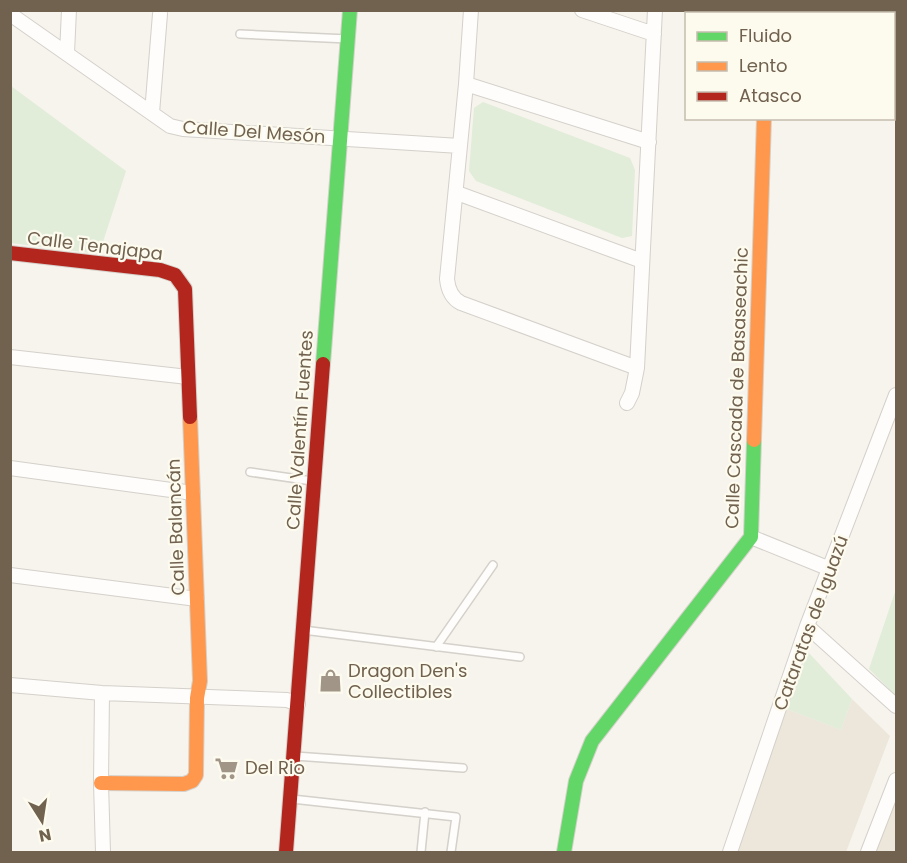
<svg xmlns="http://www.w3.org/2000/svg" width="907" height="863" font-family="Poppins,sans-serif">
<rect width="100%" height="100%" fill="#f6f4ed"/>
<!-- residential -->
<path fill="#ece7da" d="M852,699L890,736L846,852H734L787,709L841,730Z
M896,785V852H869Z"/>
<!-- green -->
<path fill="#e1ecd9" d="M11,86L126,171L99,254L11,243Z
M483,102L630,158L635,170L632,236L622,238L476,181L469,171L474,108Z
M896,589V696L869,669Z
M808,652L852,699L841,730L787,709Z"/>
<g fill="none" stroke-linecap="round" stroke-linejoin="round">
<defs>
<path id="lane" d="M240,34L348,39
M250,472L312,481
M303,630L520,657
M436,647L493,565
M295,756L463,768
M292,799L456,817L451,852
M421,852L425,812"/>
<path id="street" d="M471,10L466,84L447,279C448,289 451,298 461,303L637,368
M582,10L654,34
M10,14L170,126L183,129L460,146
M767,14V10
M67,53L69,10
M466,84L649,142
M152,113L160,14
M457,193L642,261
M10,357L188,377
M627,403L632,393L637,368L655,10
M10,468L193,493
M751,537L830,569
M10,575L197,599
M807,626L896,706
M10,685L102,693L287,700L298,704
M102,693L101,783L103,852
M730,852L807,626L896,395
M868,852L896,780"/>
<path id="fast" d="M323,364L350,10
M564,852L576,781L592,741L751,537L754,440"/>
<path id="slow" d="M754,440L764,118
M101,783L184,784L192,781L196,775L197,698L200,681L190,417"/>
<path id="jam" d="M10,253L160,270L175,275L185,289L190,417
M286,852L323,364"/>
</defs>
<!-- lane casing -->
<use href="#lane" stroke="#d4d0ca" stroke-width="10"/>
<!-- street casing -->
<use href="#street" stroke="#d4d0ca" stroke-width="16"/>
<!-- fast casing -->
<use href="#fast" stroke="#d5d1ca" stroke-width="16"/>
<!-- slow casing -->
<use href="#slow" stroke="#d5d1ca" stroke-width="16"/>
<!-- jam casing -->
<use href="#jam" stroke="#d5d1ca" stroke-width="16"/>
<!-- lane -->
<use href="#lane" stroke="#fefdfc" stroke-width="7"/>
<!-- street -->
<use href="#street" stroke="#fefdfc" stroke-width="14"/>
<!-- fast -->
<use href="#fast" stroke="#63d668" stroke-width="14"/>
<!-- slow -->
<use href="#slow" stroke="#ff974d" stroke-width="14"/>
<!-- jam -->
<use href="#jam" stroke="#b3261e" stroke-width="14"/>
</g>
<!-- icons -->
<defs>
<symbol id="shop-bare" viewBox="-9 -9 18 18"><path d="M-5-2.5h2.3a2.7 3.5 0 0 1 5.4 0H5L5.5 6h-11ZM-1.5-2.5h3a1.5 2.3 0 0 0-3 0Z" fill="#a09586" stroke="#fdfaee" stroke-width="2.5" paint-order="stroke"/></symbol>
<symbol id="supermarket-bare" viewBox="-9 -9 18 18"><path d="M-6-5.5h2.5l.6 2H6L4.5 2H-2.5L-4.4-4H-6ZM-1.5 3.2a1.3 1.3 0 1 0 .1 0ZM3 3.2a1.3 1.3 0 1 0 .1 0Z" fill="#a09586" stroke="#fdfaee" stroke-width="2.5" paint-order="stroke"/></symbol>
</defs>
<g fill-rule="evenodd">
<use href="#shop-bare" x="314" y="664" width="33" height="33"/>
<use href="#supermarket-bare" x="210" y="752" width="33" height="33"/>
</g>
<g text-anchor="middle" stroke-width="4.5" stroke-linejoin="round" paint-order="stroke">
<!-- street labels -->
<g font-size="18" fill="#71624f" stroke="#fdfaee">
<text transform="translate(254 132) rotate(4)" y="6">Calle Del Mesón</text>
<text transform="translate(95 246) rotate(7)" y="6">Calle Tenajapa</text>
<text transform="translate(737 388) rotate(-88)" y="6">Calle Cascada de Basaseachic</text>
<text transform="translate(300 430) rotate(-86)" y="6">Calle Valentín Fuentes</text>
<text transform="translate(176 527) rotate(-92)" y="6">Calle Balancán</text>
<text transform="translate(811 623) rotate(-70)" y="6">Cataratas de Iguazú</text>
</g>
<!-- poi labels -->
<g font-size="18" fill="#71624f" stroke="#fdfaee" text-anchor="start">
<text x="348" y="677">Dragon Den's<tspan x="348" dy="21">Collectibles</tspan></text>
<text x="245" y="774">Del Rio</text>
</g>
</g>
<!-- border -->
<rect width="907" height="863" fill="none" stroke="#71624f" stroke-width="24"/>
<!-- legend -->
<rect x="685" y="12" width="210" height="108" fill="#fdfaee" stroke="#c5bdae" stroke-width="1.5"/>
<rect x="697" y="32" width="30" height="9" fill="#63d668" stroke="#c5bdae" stroke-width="1.5"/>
<text x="739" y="42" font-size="18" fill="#71624f">Fluido</text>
<rect x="697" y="62" width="30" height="9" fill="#ff974d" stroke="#c5bdae" stroke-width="1.5"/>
<text x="739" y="72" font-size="18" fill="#71624f">Lento</text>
<rect x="697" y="92" width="30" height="9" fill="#b3261e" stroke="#c5bdae" stroke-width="1.5"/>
<text x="739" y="102" font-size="18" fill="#71624f">Atasco</text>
<!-- north arrow -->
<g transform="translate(42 821) rotate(168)" stroke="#fdfaee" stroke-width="4.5" paint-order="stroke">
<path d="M0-4.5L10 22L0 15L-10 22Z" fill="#71624f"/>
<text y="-9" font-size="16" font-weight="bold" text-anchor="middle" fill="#71624f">N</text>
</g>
</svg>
